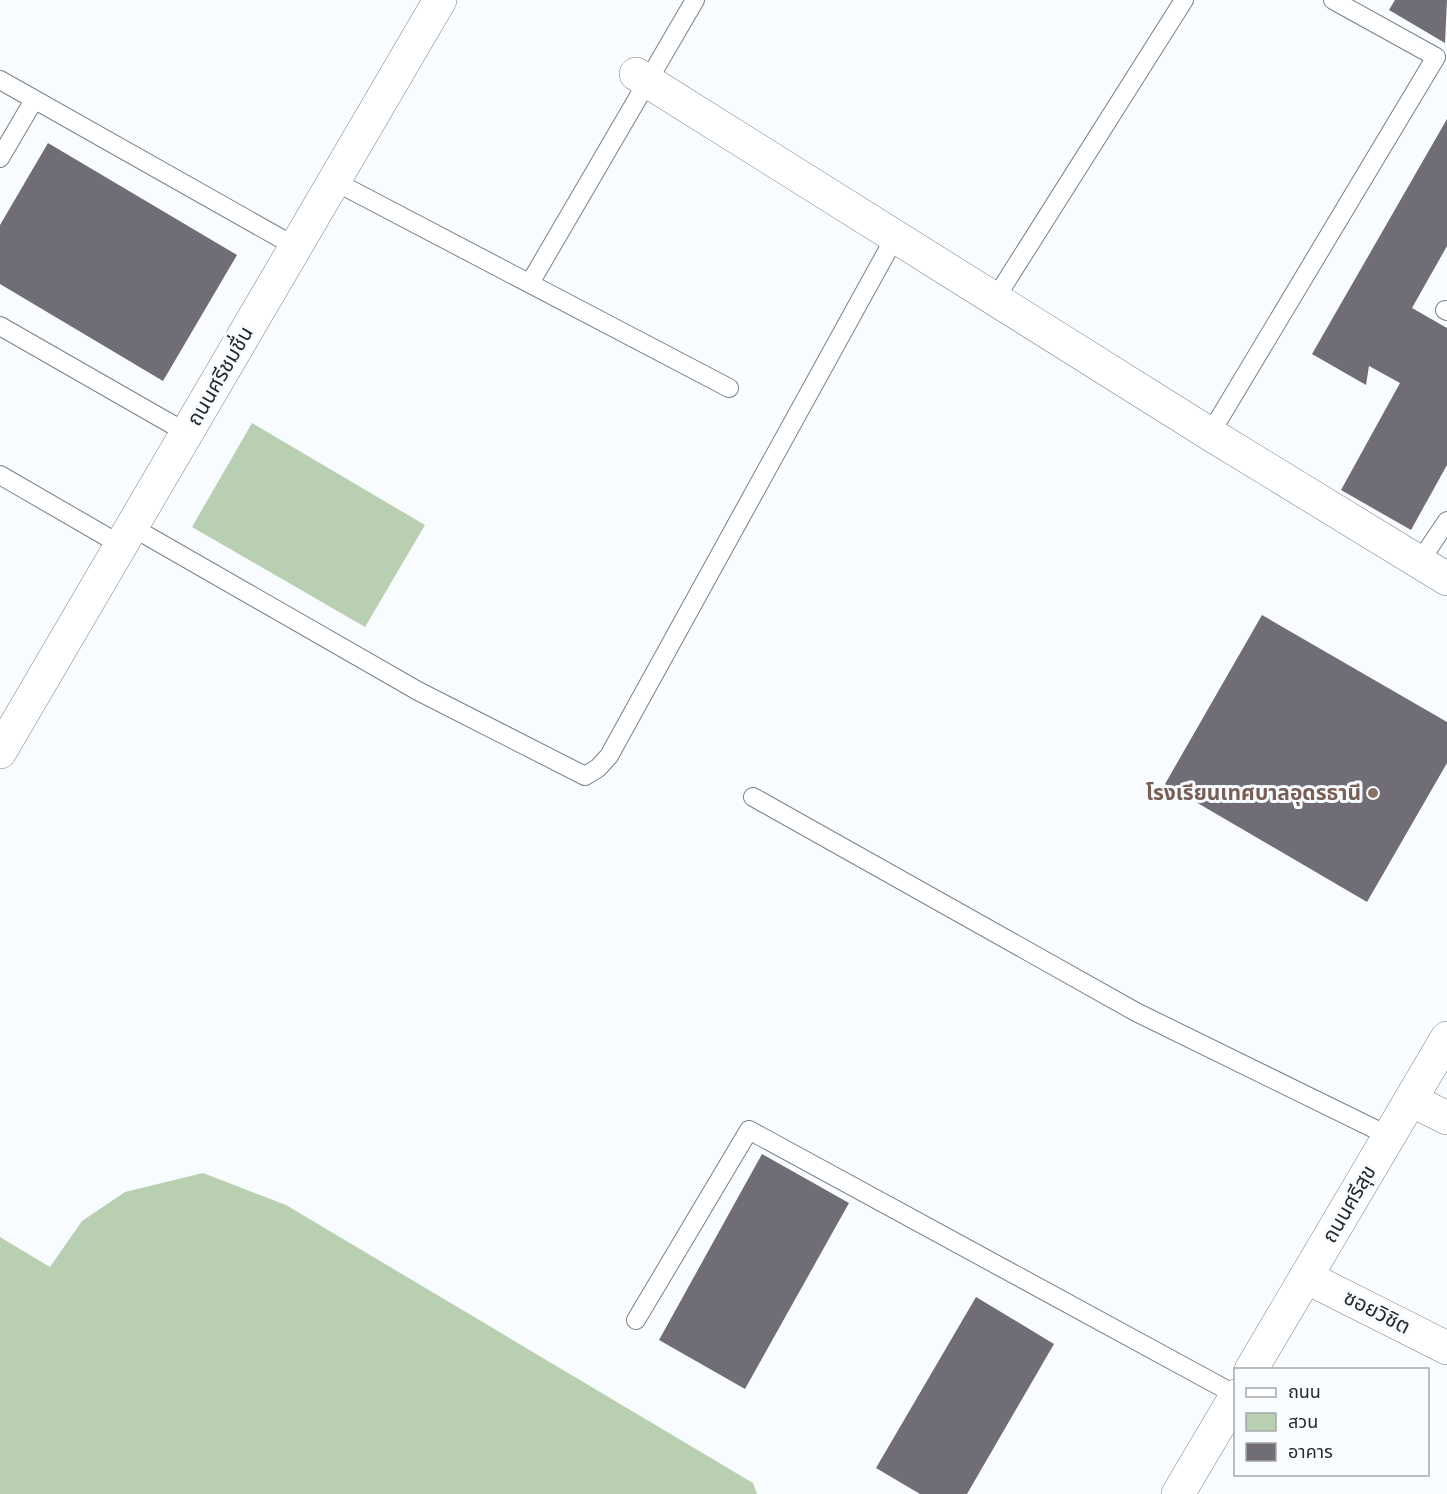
<svg xmlns="http://www.w3.org/2000/svg" width="1447" height="1494" font-family="'Public Sans','Noto Sans Thai',sans-serif">
<rect width="100%" height="100%" fill="#f8fcff"/>
<!-- green -->
<path fill="#b9cfb2" d="M252,423L425,525L365,627L192,527Z
M203,1173L286,1205L753,1483L757,1494H0V1237L50,1267L82,1221L125,1192Z"/>
<!-- building -->
<path fill="#716d76" d="M1395,0H1447L1445,43L1389,10Z
M1447,119V246L1412,308L1447,328V465L1411,530L1341,490L1400,383L1369,366L1366,385L1312,354Z
M48,143L237,255L163,381L0,284V225Z
M1262,615L1447,722V763L1367,902L1165,784Z
M762,1154L849,1203L745,1389L659,1340Z
M976,1297L1054,1344L967,1494H920L876,1468Z"/>
<g fill="none" stroke-linecap="round" stroke-linejoin="round">
<defs>
<path id="lane" d="M0,80L296,247
M0,158L34,100
M334,181L729,388
M530,283L695,0
M995,299L1184,0
M1445,310L1447,311
M0,326L187,433
M1210,434L1436,57L1333,0
M0,475L121,545
M132,527L418,691L585,776L598,768L609,756L895,237
M1420,561L1447,521
M753,797L1136,1012L1389,1136
M636,1320L749,1130L1236,1395"/>
<path id="street" d="M636,74L1210,434L1447,579
M1411,1100L1447,1118
M1306,1277L1447,1348"/>
<path id="secondary" d="M0,752L440,0
M1251,1370L1447,1038
M1178,1494L1236,1396"/>
</defs>
<!-- lane casing -->
<use href="#lane" stroke="#788088" stroke-width="20"/>
<!-- street casing -->
<use href="#street" stroke="#788088" stroke-width="34"/>
<!-- secondary casing -->
<use href="#secondary" stroke="#788088" stroke-width="34"/>
<!-- lane -->
<use href="#lane" stroke="#fff" stroke-width="18"/>
<!-- street -->
<use href="#street" stroke="#fff" stroke-width="33"/>
<!-- secondary -->
<use href="#secondary" stroke="#fff" stroke-width="33"/>
</g>
<!-- markers -->
<circle fill="#8d6e63" stroke="#f8fcff" stroke-width="2" cx="1373" cy="793" r="6"/>
<g text-anchor="middle" stroke-width="6" stroke-linejoin="round" paint-order="stroke">
<!-- street labels -->
<g font-size="21" fill="#262a2d" stroke="#f8fcff">
<text transform="translate(220 376) rotate(-60)" y="7">ถนนศรีชมชื่น</text>
<text transform="translate(1349 1204) rotate(-60)" y="7">ถนนศรีสุข</text>
<text transform="translate(1377 1312) rotate(27)" y="7">ซอยวิชิต</text>
</g>
<!-- education labels -->
<g font-size="21" font-weight="bold" fill="#785e54" stroke="#f8fcff" text-anchor="end">
<text x="1361" y="800">โรงเรียนเทศบาลอุดรธานี</text>
</g>
</g>
<!-- legend -->
<rect x="1234" y="1368" width="195" height="108" fill="#f8fcff" stroke="#a4a8ab" stroke-width="1.5"/>
<rect x="1246" y="1388" width="30" height="9" fill="#ffffff" stroke="#a4a8ab" stroke-width="1.5"/>
<text x="1288" y="1398" font-size="18" fill="#262a2d">ถนน</text>
<rect x="1246" y="1413" width="30" height="18" fill="#b9cfb2" stroke="#a4a8ab" stroke-width="1.5"/>
<text x="1288" y="1428" font-size="18" fill="#262a2d">สวน</text>
<rect x="1246" y="1443" width="30" height="18" fill="#716d76" stroke="#a4a8ab" stroke-width="1.5"/>
<text x="1288" y="1458" font-size="18" fill="#262a2d">อาคาร</text>
</svg>
